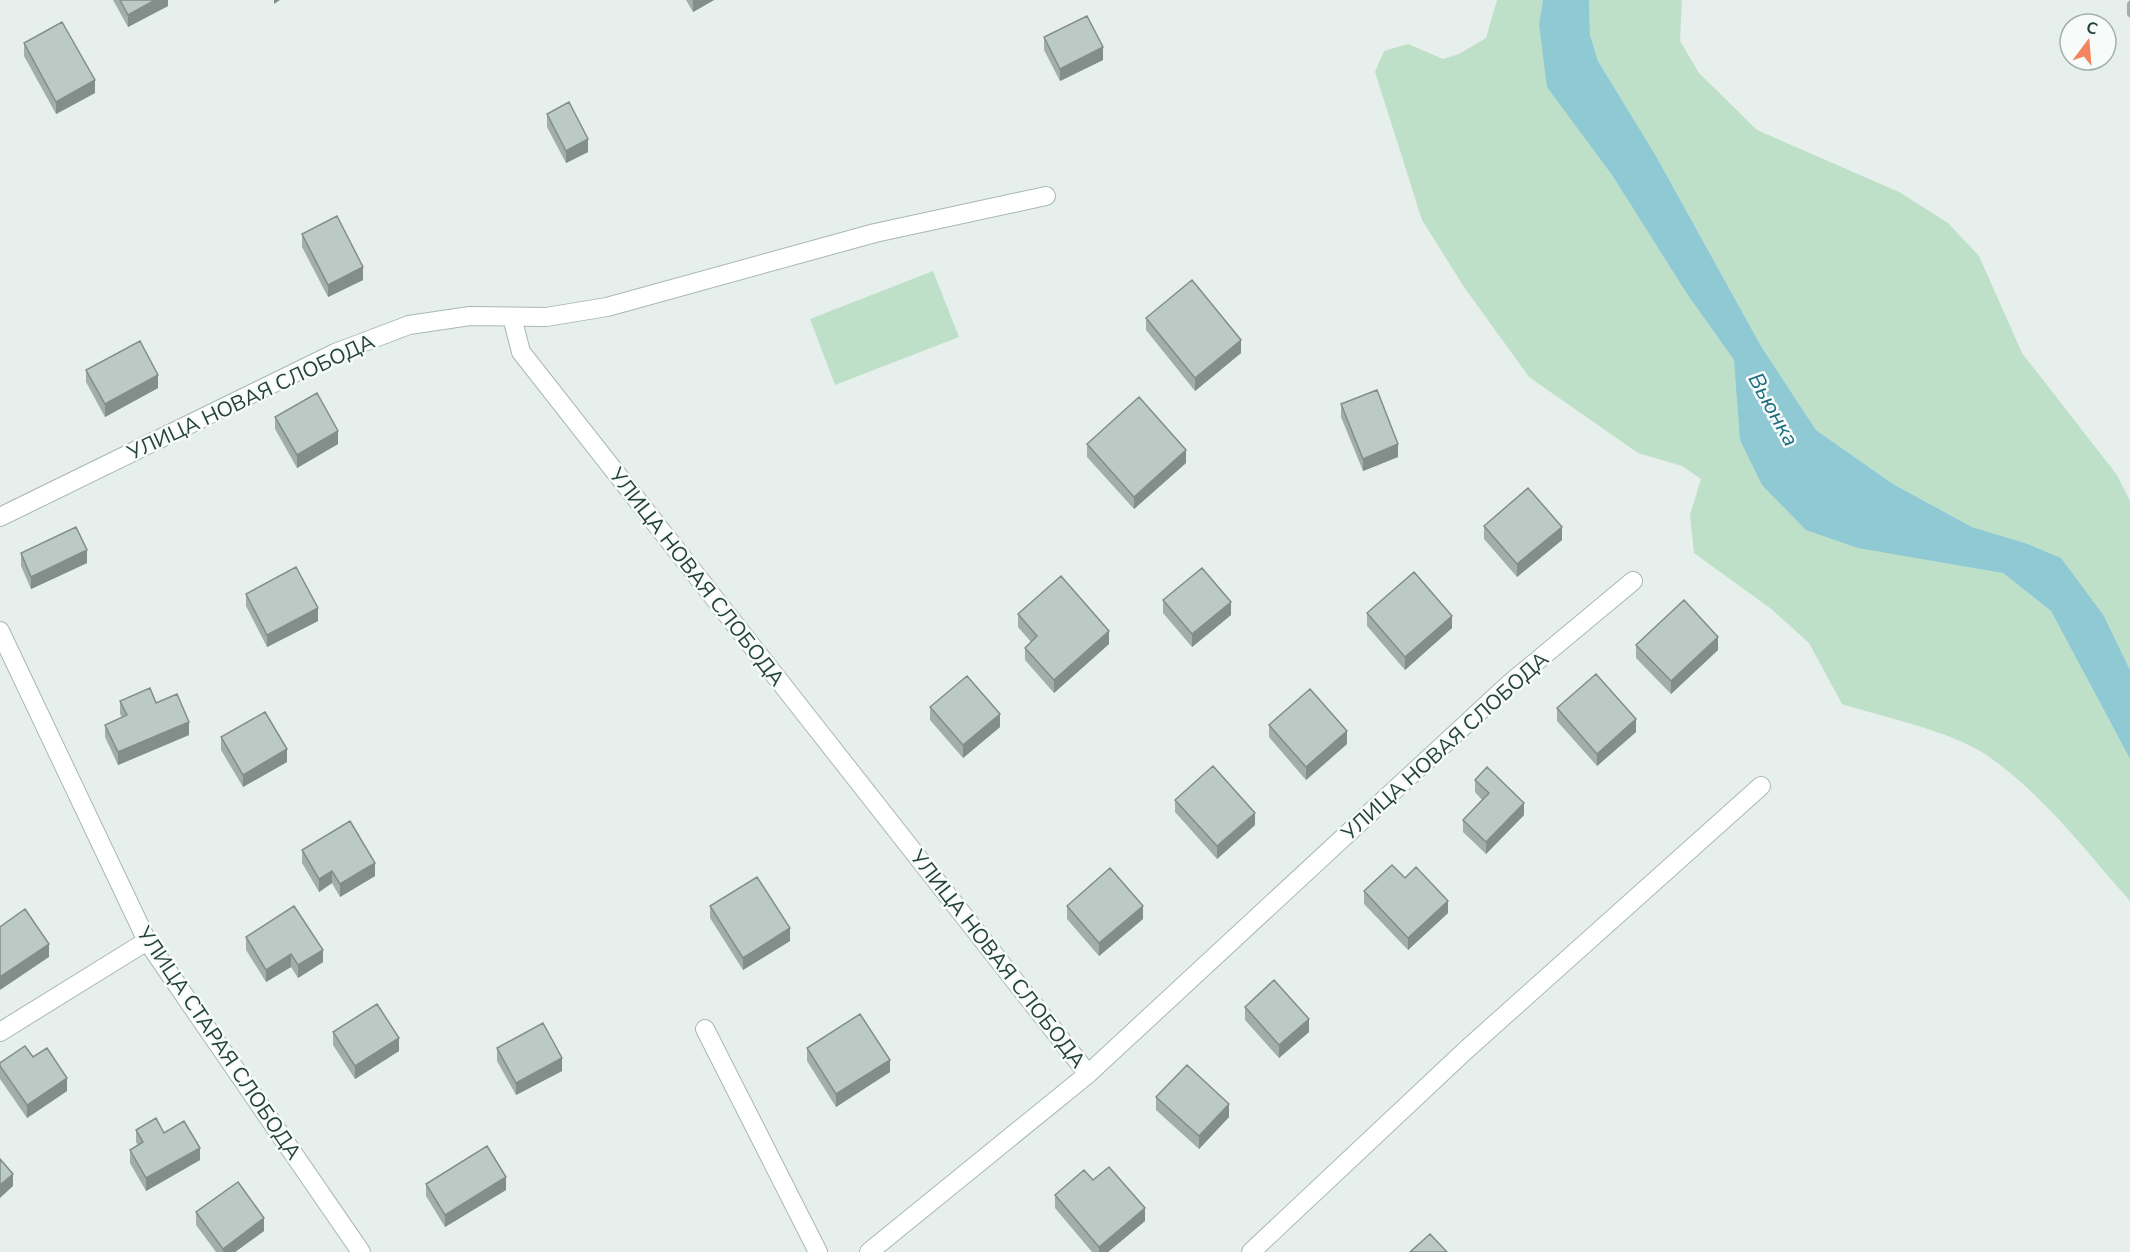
<svg xmlns="http://www.w3.org/2000/svg" width="2130" height="1252" font-family="'Nunito Sans',sans-serif">
<rect width="100%" height="100%" fill="#e6efeb"/>
<!-- green -->
<path fill="#bfe0c8" d="M1497,0H1543L1539,24L1612,175L1687,294L1734,360L1739,395L1952,562L2003,573L2051,611L2130,759V901C2085,850 2042,793 1985,754C1950,731 1883,717 1842,704L1809,643L1770,608L1694,553L1690,515L1701,479L1682,466L1638,453L1529,377L1464,287L1422,220L1375,72L1384,51L1408,44L1443,59L1459,54L1486,38Z
M1589,0H1682L1680,41L1699,73L1757,130L1899,192L1948,223L1979,256L2022,353L2117,475L2130,501V670L2104,616L2025,543L1972,527L1893,484L1816,430L1761,346L1656,156L1598,61L1590,35Z
M933,271L959,337L835,385L810,319Z"/>
<!-- water -->
<path fill="#8ec9d4" d="M1543,0H1589L1590,35L1598,61L1656,156L1761,346L1816,430L1893,484L1972,527L2025,543L2061,558L2104,616L2130,670V759L2051,611L2003,573L1858,548L1806,530L1762,485L1740,440L1734,360L1687,294L1612,175L1547,87L1539,24Z"/>
<g fill="none" stroke-linecap="round" stroke-linejoin="round">
<defs>
<path id="minor" d="M512,317L521,352L1088,1074L1508,685L1633,581
M0,517L335,353L409,325L470,316L546,317L607,307L875,233L1046,196
M0,631L147,941L361,1252
M705,1029L818,1252
M0,1032L147,941
M869,1252L1088,1074
M1251,1252L1466,1050L1761,786"/>
</defs>
<!-- minor casing -->
<use href="#minor" stroke="#a8b8b2" stroke-width="20"/>
<!-- minor -->
<use href="#minor" stroke="#fff" stroke-width="18"/>
</g>
<!-- wall -->
<path fill="#a1aea9" d="M113,0H168V6L128,27Z
M686,0H714L693,12Z
M2130,0V18L2127,15V3Z
M1044,37L1103,60L1060,81L1044,50Z
M24,43L95,93L56,114L24,56Z
M547,114L588,152L566,163L547,127Z
M302,234L363,280L328,297L302,247Z
M1146,318L1241,353L1195,391L1146,330Z
M86,370L158,388L105,417L86,382Z
M1341,404L1398,457L1363,471L1341,417Z
M275,417L338,444L297,468L275,429Z
M1087,444L1186,463L1134,509L1087,457Z
M1484,526L1562,540L1517,577L1484,539Z
M21,553L87,563L31,589L21,566Z
M246,594L318,621L267,647L246,606Z
M1163,600L1231,615L1192,647L1163,613Z
M1367,613L1452,628L1405,670L1367,626Z
M1018,614L1109,644L1054,693L1025,660V648L1031,642L1018,627Z
M1636,645L1718,650L1671,694L1636,658Z
M120,701L156,703L189,735L118,765L105,737V725L122,717L120,714Z
M930,707L1000,727L963,758L930,720Z
M1557,708L1636,732L1597,766L1557,721Z
M1269,725L1347,744L1306,780L1269,737Z
M221,737L287,762L243,787L221,750Z
M1475,780L1524,815L1486,854L1463,832V820L1482,800L1475,792Z
M1175,800L1255,825L1217,859L1175,812Z
M302,850L375,876L340,897L332,883L319,892L302,863Z
M1405,878L1448,913L1408,950L1364,904V891Z
M710,906L790,941L743,970L710,918Z
M1067,906L1143,919L1099,956L1067,919Z
M246,937L323,962L298,978L291,967L266,982L246,950Z
M1245,1007L1309,1032L1279,1058L1245,1020Z
M333,1032L399,1051L355,1079L333,1045Z
M497,1048L562,1071L516,1095L497,1061Z
M807,1048L890,1072L836,1107L807,1061Z
M33,1057L67,1091L27,1118L0,1079V1063Z
M1156,1097L1229,1117L1199,1149L1156,1110Z
M136,1130L164,1133L200,1160L146,1191L130,1163V1150L138,1145L136,1142Z
M1093,1180L1145,1221L1108,1252H1092L1055,1208V1195Z
M426,1184L506,1190L445,1227L426,1196Z
M196,1212L264,1231L235,1252H216L196,1225Z"/>
<!-- shaded-wall -->
<path fill="#838d89" d="M155,0H168V6L128,27V15Z
M274,0H280L274,4Z
M693,0H714L693,12Z
M1103,47V60L1060,81V69Z
M95,80V93L56,114V102Z
M588,139V152L566,163V151Z
M363,267V280L328,297V285Z
M1241,340V353L1195,391V378Z
M158,375V388L105,417V404Z
M338,431V444L297,468V455Z
M1398,444V457L1363,471V459Z
M1186,450V463L1134,509V497Z
M1562,527V540L1517,577V564Z
M87,550V563L31,589V577Z
M1231,602V615L1192,647V634Z
M318,608V621L267,647V635Z
M1452,616V628L1405,670V657Z
M1109,631V644L1054,693V680Z
M1718,637V650L1671,694V681Z
M1000,714V727L963,758V745Z
M1636,719V732L1597,766V754Z
M189,722V735L118,765V752Z
M1347,731V744L1306,780V767Z
M287,749V762L243,787V775Z
M1524,803V815L1486,854V842Z
M1255,813V825L1217,859V846Z
M375,863V876L340,897V884Z
M332,871V883L319,892V879Z
M1448,901V913L1408,950V938Z
M1143,906V919L1099,956V943Z
M790,928V941L743,970V958Z
M49,944V957L0,990V977Z
M323,950V962L298,978V965Z
M291,954V967L266,982V970Z
M1309,1019V1032L1279,1058V1045Z
M399,1038V1051L355,1079V1066Z
M562,1058V1071L516,1095V1083Z
M890,1060V1072L836,1107V1094Z
M67,1078V1091L27,1118V1105Z
M1229,1104V1117L1199,1149V1136Z
M200,1148V1160L146,1191V1178Z
M13,1174V1186L0,1198V1185Z
M506,1177V1190L445,1227V1215Z
M1145,1208V1221L1108,1252H1099V1247Z
M264,1218V1231L235,1252H223V1249Z"/>
<!-- building -->
<path fill="#bbcac4" stroke="#838d89" stroke-width="1.5" d="M120,0H155L128,15Z
M1087,16L1103,47L1060,69L1044,37Z
M62,22L95,80L56,102L24,43Z
M569,102L588,139L566,151L547,114Z
M337,216L363,267L328,285L302,234Z
M1192,280L1241,340L1195,378L1146,318Z
M140,341L158,375L105,404L86,370Z
M1377,390L1398,444L1363,459L1341,404Z
M317,393L338,431L297,455L275,417Z
M1139,397L1186,450L1134,497L1087,444Z
M1528,488L1562,527L1517,564L1484,526Z
M76,527L87,550L31,577L21,553Z
M296,567L318,608L267,635L246,594Z
M1202,568L1231,602L1192,634L1163,600Z
M1414,572L1452,616L1405,657L1367,613Z
M1061,576L1109,631L1054,680L1025,648L1037,636L1018,614Z
M1684,600L1718,637L1671,681L1636,645Z
M1596,674L1636,719L1597,754L1557,708Z
M967,676L1000,714L963,745L930,707Z
M150,688L156,703L177,694L189,722L118,752L105,725L127,715L120,701Z
M1310,689L1347,731L1306,767L1269,725Z
M265,712L287,749L243,775L221,737Z
M1213,766L1255,813L1217,846L1175,800Z
M1487,767L1524,803L1486,842L1463,820L1489,793L1475,780Z
M350,821L375,863L340,884L332,871L319,879L302,850Z
M1392,865L1405,878L1416,867L1448,901L1408,938L1364,891Z
M1110,868L1143,906L1099,943L1067,906Z
M757,877L790,928L743,958L710,906Z
M294,906L323,950L298,965L291,954L266,970L246,937Z
M25,909L49,944L0,977V927Z
M1274,980L1309,1019L1279,1045L1245,1007Z
M377,1004L399,1038L355,1066L333,1032Z
M860,1014L890,1060L836,1094L807,1048Z
M543,1023L562,1058L516,1083L497,1048Z
M25,1046L33,1057L47,1048L67,1078L27,1105L0,1066V1063Z
M1187,1065L1229,1104L1199,1136L1156,1097Z
M156,1118L164,1133L184,1121L200,1148L146,1178L130,1150L143,1142L136,1130Z
M487,1146L506,1177L445,1215L426,1184Z
M0,1159L13,1174L0,1185Z
M1109,1167L1145,1208L1099,1247L1055,1195L1084,1170L1093,1180Z
M238,1182L264,1218L223,1249L196,1212Z
M1430,1234L1447,1252H1410Z"/>
<g text-anchor="middle" stroke-width="5" stroke-linejoin="round" paint-order="stroke">
<!-- street labels -->
<g font-size="21" fill="#24423a" stroke="#f7fbf9">
<text transform="translate(251 397) rotate(-25)" y="7">УЛИЦА НОВАЯ СЛОБОДА</text>
<text transform="translate(697 577) rotate(52)" y="7">УЛИЦА НОВАЯ СЛОБОДА</text>
<text transform="translate(1445 746) rotate(-42)" y="7">УЛИЦА НОВАЯ СЛОБОДА</text>
<text transform="translate(998 959) rotate(52)" y="7">УЛИЦА НОВАЯ СЛОБОДА</text>
<text transform="translate(219 1043) rotate(56)" y="7">УЛИЦА СТАРАЯ СЛОБОДА</text>
</g>
<!-- water labels -->
<g font-size="22" font-style="italic" fill="#1c6f80" stroke="#f7fbf9">
<text transform="translate(1774 409) rotate(61)" y="8">Вьюнка</text>
</g>
</g>
<!-- north arrow -->
<g transform="translate(2088 42) rotate(16)"><circle r="28" fill="#f7fbf9" stroke="#a3b1ad" stroke-width="1.5"/>
<path d="M0-4.5L10 22L0 15L-10 22Z" fill="#f4845f"/>
<text y="-9" font-size="16" font-weight="bold" text-anchor="middle" fill="#24423a">С</text>
</g>
</svg>
